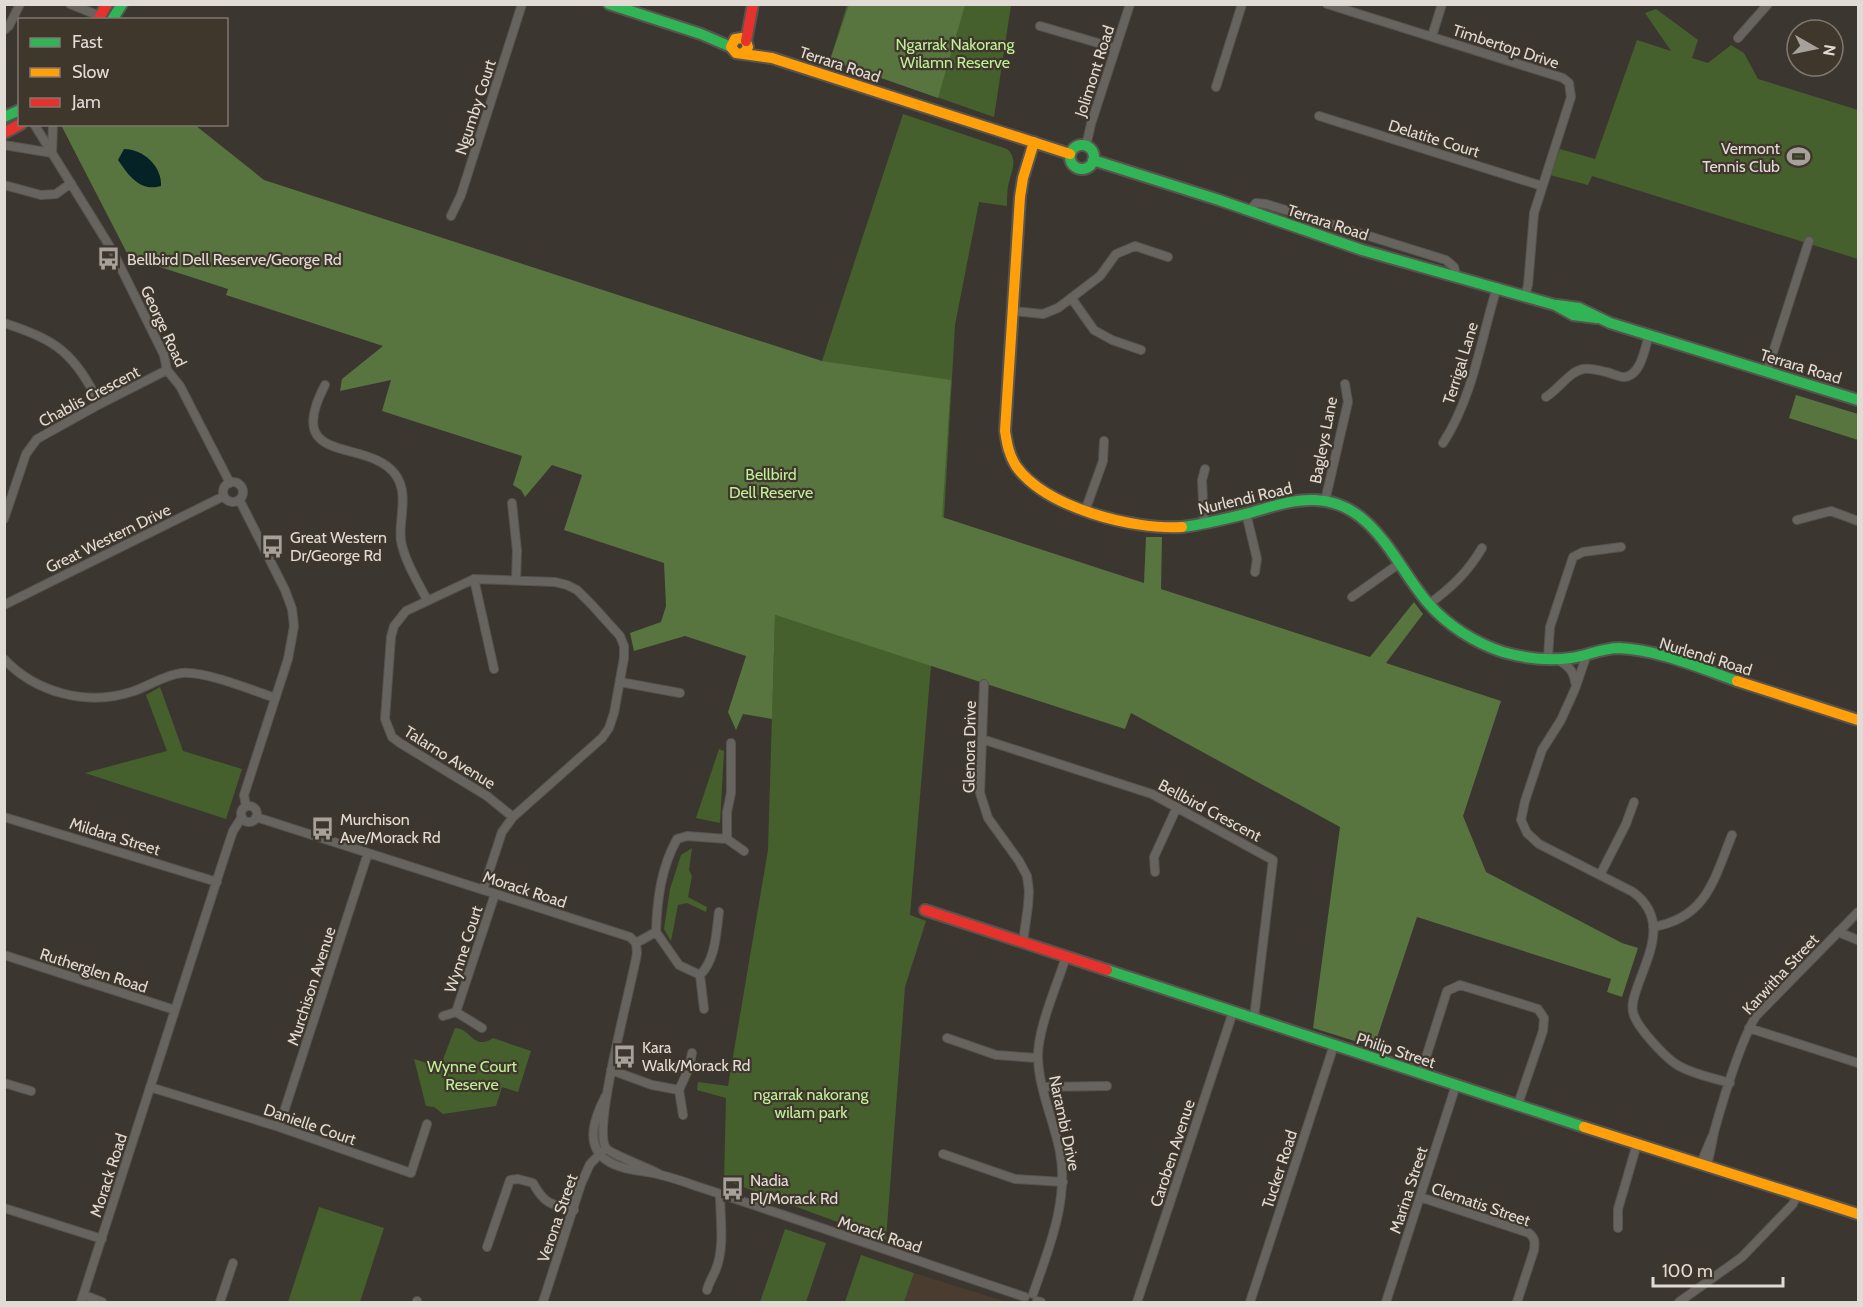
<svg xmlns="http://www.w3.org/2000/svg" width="1863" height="1307" font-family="Cabin,sans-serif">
<rect width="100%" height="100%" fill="#3b3630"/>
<!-- built -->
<path fill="#4a3d30" d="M914,1273L1007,1302H904Z"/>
<!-- green -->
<path fill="#46602d" d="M847,5H1011L994,117L830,60Z
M1656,9L1698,40L1692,58L1708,63L1731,45L1744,53L1758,79L1858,110V259L1592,176L1588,185L1550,175L1560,149L1595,159L1637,40L1671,51L1645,13Z
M903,114L1007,149C1019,159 1011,173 1008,186C1007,193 1007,200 1007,206L979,202L955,325L944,518L950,602L931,666L910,915L926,921L905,987L886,1240L724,1180L726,1098L697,1090L698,1082L728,1086L768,850L775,615L819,629L824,362L822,361Z
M160,687L183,751L242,769L226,819L85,773L167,751L146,695Z
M719,749L724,751L720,823L696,818Z
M692,848L689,870L692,876L688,897L707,907L706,912L687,903L678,905L671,941L664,929L670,889L681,855Z
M455,1028C472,1029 473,1051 493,1038L531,1051L518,1092L502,1087L496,1106L443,1114L434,1107L426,1106L414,1059L440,1067Z
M319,1207L384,1228L360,1302H288Z
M785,1229L826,1243L806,1302H760Z
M861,1255L914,1273L904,1302H845Z"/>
<!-- forest -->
<path fill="#58743f" d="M849,5H965L938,98L830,60Z
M61,125H195L264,180L822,361L951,380L942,517L1144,583L1146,537H1162L1161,589L1370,657L1414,602L1423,614L1386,663L1501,701L1463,816L1486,872L1622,943L1638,948L1622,997L1607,992L1611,979L1417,917L1374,1047L1313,1028L1340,827L1131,713L1125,729L775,615L772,719L743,714L736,730L728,712L746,656L685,636L634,651L630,633L661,622L666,606L664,563L564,530L582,475L552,465L525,497L521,490L513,485L522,456L382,411L391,380L340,391L342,379L383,346L226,295L228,289L129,257Z
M1796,395L1858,414V440L1789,418Z"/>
<!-- water -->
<path fill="#052226" d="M124,149C143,149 162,166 161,186C140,192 129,176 118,160Z"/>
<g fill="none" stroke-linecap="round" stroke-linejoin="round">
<defs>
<path id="street" d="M70,4L100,16
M1327,4L1563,78L1569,83L1571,97L1534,213L1528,285L1525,296
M1040,26L1115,48
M4,30L9,26L20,4
M1432,36L1442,4
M1738,38L1768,4
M1216,87L1242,4
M1319,116L1542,186
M34,124L112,250L164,355L167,370L180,386L230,483
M4,145L52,153
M1086,146L1091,124L1130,4
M52,153L53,124
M4,185L41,195L56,194L71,183
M1249,211L1256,203L1266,204L1446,260L1454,267L1456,275
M451,216L461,195L522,4
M1072,299L1094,330L1112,340L1141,350
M1013,311L1043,314L1058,308L1100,276L1116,254L1135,246L1168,257
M4,323C59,341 73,353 100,404
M1767,371L1809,241
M325,385C282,467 367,437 395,474C410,494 398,519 401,541C405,562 418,582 427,600
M1546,397C1559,389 1569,372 1583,369C1591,368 1598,370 1606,372C1611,373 1619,377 1624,377C1641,376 1645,348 1649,335
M1443,443C1473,397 1481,339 1497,287
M223 492a10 10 0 1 1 20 0a10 10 0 1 1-20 0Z
M240,501L285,590L292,609L294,626L288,659L244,795L246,806
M1325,501L1348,402L1345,384
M512,503L517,551L516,580
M1085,511L1103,461L1104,441
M1246,513L1257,559L1255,572
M4,519L26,454L37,439L100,404L167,370
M1797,520L1831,511L1858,521
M1204,523L1202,480L1205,469
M474,579L494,669
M1352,597L1400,563
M1429,604C1451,588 1468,572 1482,548
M4,605L224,496
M1587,654L1575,689L1561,720L1542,750L1525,801L1521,820L1527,833L1539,844L1633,892C1668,918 1650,952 1638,985C1635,994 1631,1003 1633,1012C1636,1027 1668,1061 1681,1067C1696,1075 1714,1078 1730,1083
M1548,658L1550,627L1573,557L1583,552L1621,547
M1555,658C1565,664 1574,669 1575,682
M4,659C36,693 87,706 131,692C148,687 163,675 182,673C205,671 252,690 275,698
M620,682L680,693
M984,684L980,793L988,818L1019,861L1027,876L1029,891L1028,906L1023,942
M982,739L1152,794L1273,860L1254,1018
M241 814a8 8 0 1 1 16 0a8 8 0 1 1-16 0Z
M4,817L217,882
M256,817L630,937L636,943L637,953C632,985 592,1128 606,1148C610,1154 649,1168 659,1174
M727,839L744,851
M1155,872L1154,857L1177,807
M1600,875L1626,824L1634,802
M483,890L502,832L513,817L602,738L609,728L614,713L624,658V646L620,636L592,605L577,590L567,585L555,582L474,579L406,611L394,626L391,637L385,719L392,737L400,743L487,796L513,817
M1653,927C1707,918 1714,879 1732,835
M656,932L679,965L700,975C716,959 716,933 719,912
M1838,932L1858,940
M636,943L656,932C657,900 661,868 677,839L687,836L727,839V812L731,793V743
M4,955L175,1010
M700,975L704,1009
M443,1016L456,1012
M482,1028L456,1012L495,894
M1749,1028L1858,1063
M947,1038L996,1055L1038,1058
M611,1070L652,1085L679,1090
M1421,1073L1447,991L1460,985L1538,1009L1544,1018L1543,1031L1518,1104
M4,1083L31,1091
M150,1087L279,1127L411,1173L427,1124
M1043,1087L1107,1086
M605,1097C596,1115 584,1143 605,1159C620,1171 644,1170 661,1175C673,1178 685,1182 696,1186C806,1222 915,1260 1025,1297
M683,1115L679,1090L689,1068L692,1053
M279,1127L368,853
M943,1154L1015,1179L1063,1182
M1701,1163L1712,1137
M1707,1165C1710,1154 1712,1143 1714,1132C1723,1100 1739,1044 1756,1016L1858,912
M1420,1197L1529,1233C1535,1238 1535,1242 1534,1250L1517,1302
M4,1208L102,1239
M1618,1228V1209L1637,1144
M487,1247L510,1180L518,1179L533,1183C544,1204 552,1205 574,1210
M707,1290C709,1282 713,1277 716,1269C725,1247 720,1217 720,1194
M1033,1294C1049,1248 1069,1200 1060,1152C1054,1121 1039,1090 1038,1058C1037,1030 1057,985 1066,957
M84,1295L102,1302
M1037,1301L1041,1302
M81,1302L225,855L233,831L242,817
M220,1302L233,1263
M417,1302V1301
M543,1302L581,1184L590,1164L603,1151
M1137,1302L1233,1012
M1250,1302L1334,1045
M1386,1302L1456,1085
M1679,1302L1742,1257L1793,1204L1797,1194"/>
<path id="fast" d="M609,4L701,34L731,47
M112,20L122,4
M4,117L20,110
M1070 157a12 12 0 1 1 24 0a12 12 0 1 1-24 0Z
M1093,160L1219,200L1362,250L1555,305L1573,315L1597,318
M1557,305L1579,308L1610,323L1858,400
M1182,527C1206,524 1229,518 1253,512C1273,506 1294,499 1315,500C1374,502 1395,565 1428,603C1447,625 1475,643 1503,652C1524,658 1549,661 1571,658C1587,656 1602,648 1619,648C1660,650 1700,668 1737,681
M1107,970L1584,1127"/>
<path id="slow" d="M744,53L748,47L746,41L742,38L735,39L731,47L736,53L772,58L1070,154
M1034,142L1023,178L1020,197L1005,431C1007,444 1009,455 1016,466C1046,508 1133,530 1182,527
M1737,681L1858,720
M1584,1127L1858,1214"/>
<path id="jam" d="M98,20L107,4
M746,41L753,4
M4,133L21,124
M925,910L1107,970"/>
</defs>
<!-- street casing -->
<use href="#street" stroke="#57534e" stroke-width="10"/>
<!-- fast casing -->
<use href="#fast" stroke="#57534e" stroke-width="14"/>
<!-- slow casing -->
<use href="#slow" stroke="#57534e" stroke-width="14"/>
<!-- jam casing -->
<use href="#jam" stroke="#57534e" stroke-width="14"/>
<!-- street -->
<use href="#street" stroke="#676460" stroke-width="8"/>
<!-- fast -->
<use href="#fast" stroke="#30b455" stroke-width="10"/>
<!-- slow -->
<use href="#slow" stroke="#ff9f0a" stroke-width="10"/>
<!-- jam -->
<use href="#jam" stroke="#e5322d" stroke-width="10"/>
</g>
<!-- icons -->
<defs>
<symbol id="stadium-bare" viewBox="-9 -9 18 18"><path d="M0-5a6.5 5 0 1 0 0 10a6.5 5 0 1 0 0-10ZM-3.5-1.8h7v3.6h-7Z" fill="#a7a19b" stroke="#3f362c" stroke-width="2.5" paint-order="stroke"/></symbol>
<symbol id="bus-bare" viewBox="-9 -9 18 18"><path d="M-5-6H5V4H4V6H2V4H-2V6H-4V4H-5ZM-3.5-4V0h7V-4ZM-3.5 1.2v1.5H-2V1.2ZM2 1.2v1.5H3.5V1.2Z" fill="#a7a19b" stroke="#3f362c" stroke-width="2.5" paint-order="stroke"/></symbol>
</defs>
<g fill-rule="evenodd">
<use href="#stadium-bare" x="1782" y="140" width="33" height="33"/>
<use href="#bus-bare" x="92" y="242" width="33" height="33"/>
<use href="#bus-bare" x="256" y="530" width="33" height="33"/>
<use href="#bus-bare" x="306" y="812" width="33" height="33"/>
<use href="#bus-bare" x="608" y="1040" width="33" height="33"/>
<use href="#bus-bare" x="716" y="1172" width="33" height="33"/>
</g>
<g text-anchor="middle" stroke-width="4.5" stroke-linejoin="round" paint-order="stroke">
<!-- park labels -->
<g font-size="16" fill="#bff097" stroke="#3f362c">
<text x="955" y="50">Ngarrak Nakorang<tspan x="955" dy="18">Wilamn Reserve</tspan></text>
<text x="771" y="480">Bellbird<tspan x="771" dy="18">Dell Reserve</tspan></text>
<text x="472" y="1072">Wynne Court<tspan x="472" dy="18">Reserve</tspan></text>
<text x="811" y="1100">ngarrak nakorang<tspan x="811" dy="18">wilam park</tspan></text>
</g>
<!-- street labels -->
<g font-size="16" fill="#e1dbd5" stroke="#3f362c">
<text transform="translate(1506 46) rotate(18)" y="6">Timbertop Drive</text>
<text transform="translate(840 64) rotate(18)" y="6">Terrara Road</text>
<text transform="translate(1094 71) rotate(-72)" y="6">Jolimont Road</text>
<text transform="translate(475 107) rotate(-72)" y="6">Ngumby Court</text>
<text transform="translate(1434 138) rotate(17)" y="6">Delatite Court</text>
<text transform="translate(1328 222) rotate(18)" y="6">Terrara Road</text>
<text transform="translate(164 326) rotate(65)" y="6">George Road</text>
<text transform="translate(1460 363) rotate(-73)" y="6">Terrigal Lane</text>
<text transform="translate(1801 366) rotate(17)" y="6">Terrara Road</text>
<text transform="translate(89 396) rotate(-28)" y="6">Chablis Crescent</text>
<text transform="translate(1323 440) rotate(-79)" y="6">Bagleys Lane</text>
<text transform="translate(1245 498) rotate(-13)" y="6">Nurlendi Road</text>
<text transform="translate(108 538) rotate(-26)" y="6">Great Western Drive</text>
<text transform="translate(1706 656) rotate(17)" y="6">Nurlendi Road</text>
<text transform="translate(969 747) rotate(-89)" y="6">Glenora Drive</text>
<text transform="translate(450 757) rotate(32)" y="6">Talarno Avenue</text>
<text transform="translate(1210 810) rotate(28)" y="6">Bellbird Crescent</text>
<text transform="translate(115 836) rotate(17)" y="6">Mildara Street</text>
<text transform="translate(525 889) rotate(18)" y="6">Morack Road</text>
<text transform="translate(463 949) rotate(-72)" y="6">Wynne Court</text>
<text transform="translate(94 970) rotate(18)" y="6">Rutherglen Road</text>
<text transform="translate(1780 974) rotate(-47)" y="6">Karwitha Street</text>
<text transform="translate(311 986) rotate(-72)" y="6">Murchison Avenue</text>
<text transform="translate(1396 1050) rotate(18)" y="6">Philip Street</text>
<text transform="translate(1065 1123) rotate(78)" y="6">Narambi Drive</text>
<text transform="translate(310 1124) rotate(19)" y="6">Danielle Court</text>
<text transform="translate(1172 1153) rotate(-72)" y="6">Caroben Avenue</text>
<text transform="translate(1279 1169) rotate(-72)" y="6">Tucker Road</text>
<text transform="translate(108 1175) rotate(-72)" y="6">Morack Road</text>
<text transform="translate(1408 1190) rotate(-72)" y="6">Marina Street</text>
<text transform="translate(1481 1204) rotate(19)" y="6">Clematis Street</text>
<text transform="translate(557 1218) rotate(-71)" y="6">Verona Street</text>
<text transform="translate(880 1234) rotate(18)" y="6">Morack Road</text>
</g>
<!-- poi labels -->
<g font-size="16" fill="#e1dbd5" stroke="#3f362c" text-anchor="start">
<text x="1780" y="154" text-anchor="end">Vermont<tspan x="1780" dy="18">Tennis Club</tspan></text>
<text x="127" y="265">Bellbird Dell Reserve/George Rd</text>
<text x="290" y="543">Great Western<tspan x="290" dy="18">Dr/George Rd</tspan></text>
<text x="340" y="825">Murchison<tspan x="340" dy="18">Ave/Morack Rd</tspan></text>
<text x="642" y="1053">Kara<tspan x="642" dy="18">Walk/Morack Rd</tspan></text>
<text x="750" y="1186">Nadia<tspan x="750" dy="18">Pl/Morack Rd</tspan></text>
</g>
</g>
<!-- border -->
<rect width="1863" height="1307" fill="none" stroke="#e1dbd5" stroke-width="12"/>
<!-- legend -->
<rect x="18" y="18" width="210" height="108" fill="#3f362c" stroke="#807870" stroke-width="1.5"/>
<rect x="30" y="38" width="30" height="9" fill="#30b455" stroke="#807870" stroke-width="1.5"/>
<text x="72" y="48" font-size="18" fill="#e1dbd5">Fast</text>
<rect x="30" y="68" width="30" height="9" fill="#ff9f0a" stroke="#807870" stroke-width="1.5"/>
<text x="72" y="78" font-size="18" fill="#e1dbd5">Slow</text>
<rect x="30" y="98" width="30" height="9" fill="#e5322d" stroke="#807870" stroke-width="1.5"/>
<text x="72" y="108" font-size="18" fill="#e1dbd5">Jam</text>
<!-- north arrow -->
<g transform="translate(1815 48) rotate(99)"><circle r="28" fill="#3f362c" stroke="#807870" stroke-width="1.5"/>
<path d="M0-4.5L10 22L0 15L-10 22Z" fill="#a7a19b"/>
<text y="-9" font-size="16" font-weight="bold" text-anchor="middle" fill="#e1dbd5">N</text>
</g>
<!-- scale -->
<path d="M1653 1277v9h130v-9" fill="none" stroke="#e1dbd5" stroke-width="3"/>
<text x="1662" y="1277" font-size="18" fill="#e1dbd5" stroke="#3f362c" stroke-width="4.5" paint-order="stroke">100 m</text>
</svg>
